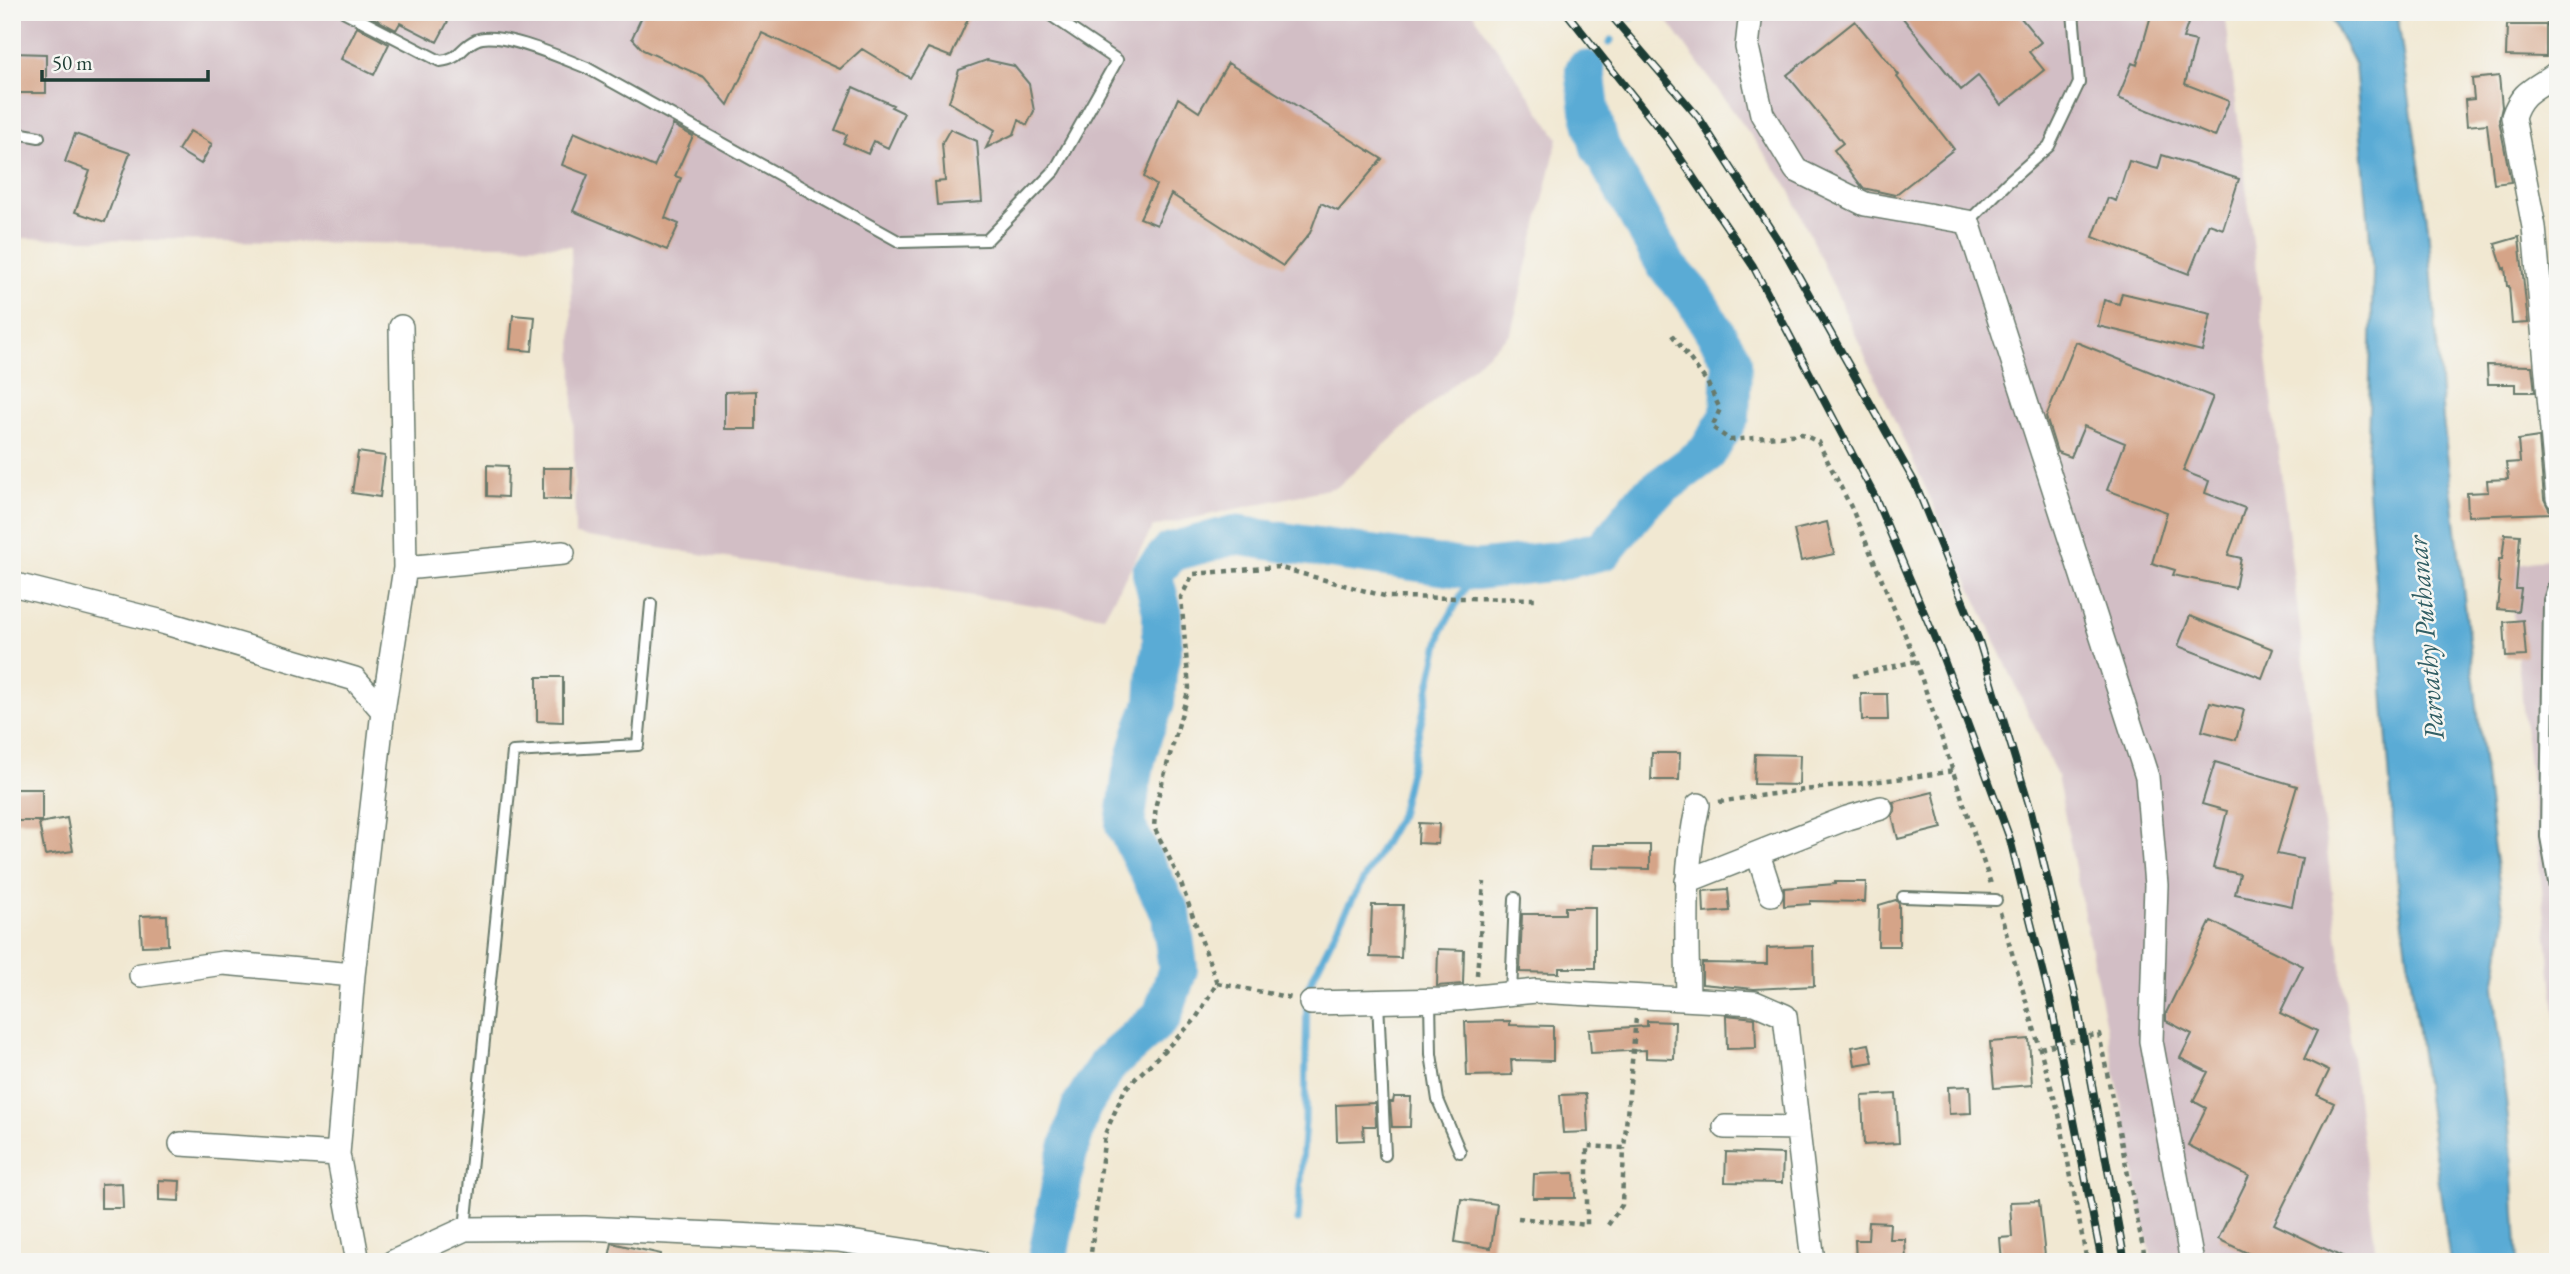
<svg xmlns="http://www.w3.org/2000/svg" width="2570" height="1274" font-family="'EB Garamond',serif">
<rect width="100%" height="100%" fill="#f6f6f2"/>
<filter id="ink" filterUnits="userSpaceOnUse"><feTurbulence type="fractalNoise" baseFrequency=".0143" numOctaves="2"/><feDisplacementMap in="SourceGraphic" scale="14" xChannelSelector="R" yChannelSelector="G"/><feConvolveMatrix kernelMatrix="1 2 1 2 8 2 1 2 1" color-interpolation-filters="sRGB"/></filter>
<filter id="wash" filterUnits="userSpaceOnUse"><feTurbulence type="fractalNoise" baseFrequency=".00686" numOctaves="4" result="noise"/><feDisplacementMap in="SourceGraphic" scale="28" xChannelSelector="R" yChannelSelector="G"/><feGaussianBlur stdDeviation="1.57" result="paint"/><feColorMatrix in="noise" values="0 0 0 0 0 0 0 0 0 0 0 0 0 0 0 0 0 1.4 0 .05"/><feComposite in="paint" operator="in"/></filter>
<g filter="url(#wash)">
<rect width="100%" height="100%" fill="#f1e8d2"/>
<!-- industrial -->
<path fill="#d2bec5" d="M12,12H1472L1558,138L1511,333L1337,487L1153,527L1104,616L575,535L571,246L12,238Z
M1661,12H2225L2377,1262H2152L2057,776L1787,185Z
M2558,557V1041L2508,566Z"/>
<!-- water -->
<path fill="#5aabd5" stroke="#3c7484" stroke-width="2" d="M2327,12H2397L2428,226L2443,419L2493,842L2505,921L2494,987L2511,1147L2518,1262H2450L2398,888L2367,477L2373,274L2355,65Z"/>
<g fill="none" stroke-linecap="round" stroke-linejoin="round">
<!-- stream -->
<path stroke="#5aabd5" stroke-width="7" d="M1632,17L1636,12
M1609,43L1611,40
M1585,70L1589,66
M1298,1220L1305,1120L1307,989L1342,918L1400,815L1442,630L1475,570H1454"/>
<!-- river -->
<path stroke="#5aabd5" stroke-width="40" d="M1047,1262L1066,1159L1081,1107L1108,1064L1162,1016L1178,969L1171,914L1125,825L1132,774L1143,733L1155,703L1157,673L1162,647V611L1152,573L1171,552L1234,535L1475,570L1557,561L1604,550L1646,498L1707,453L1730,416L1732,360L1693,296L1666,265L1600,147L1590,110L1585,70"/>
</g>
<g id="blocks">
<!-- building -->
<path fill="#d5a488" d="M380,12H453L437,42L400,23L396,30L364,13Z
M644,12H971L951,57L928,48L910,78L862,49L840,69L762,33L728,105L704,77L643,50L632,38Z
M1898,12H2016L2041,42L2029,52L2044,70L2001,105L1978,76L1961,90Z
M2152,12H2192L2183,38L2196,41L2185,84L2229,101L2215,137L2118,98L2132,63L2137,65Z
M1855,21L1899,75L1897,77L1954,149L1895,195L1863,188L1834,150L1843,143L1787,75Z
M2507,25H2546V57L2506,56Z
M357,27L389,44L374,75L341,59Z
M12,53L46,54V93H12Z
M987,60L1014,66L1029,84L1034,111L1027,125L1019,120L1014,134L986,148L995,130L949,102L959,70Z
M1228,63L1382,159L1338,211L1321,203L1310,233L1283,266L1171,194L1157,225L1140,218L1156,185L1144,177L1178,98L1199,112Z
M2499,76L2502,107L2499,120L2511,182L2494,184L2487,124L2467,126L2465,100L2474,99L2472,79Z
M853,87L893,105L891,107L904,113L888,148L874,141L868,154L843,143L847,135L835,130Z
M673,125L693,136L675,176L681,178L665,218L679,224L667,250L573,211L588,175L562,165L574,132L654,167Z
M950,129L977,141L982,202L937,205L935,182L945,181L942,143Z
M190,131L212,144L201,164L178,150Z
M75,134L130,153L105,222L75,212L90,171L65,162Z
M2162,155L2239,179L2223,229L2209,224L2189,274L2093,237L2108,198L2116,201L2129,161L2158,169Z
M2519,237L2528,323L2512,324L2509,286H2507L2505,268L2503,269L2495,244Z
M2122,293L2211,314L2202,351L2098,326L2104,300L2119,304Z
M513,315L535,317L532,351L510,349Z
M2076,342L2213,397L2183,471L2209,481L2205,493L2245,508L2228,555L2241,558L2235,588L2173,575L2175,570L2152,563L2167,512L2107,490L2125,443L2084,426L2071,457L2057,452L2046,417Z
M2487,365L2532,366L2535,392H2515V384H2488Z
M756,391V429H725V392Z
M2539,437L2544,499L2551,513L2468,516L2467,493L2488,492L2487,480L2508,479L2506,463L2520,462L2518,440Z
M358,452L385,456L380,497L352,493Z
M487,465L508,466L507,497L487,496Z
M543,468H572L571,500L543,499Z
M1827,522L1834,554L1801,561L1794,530Z
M2505,534L2520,535L2516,589H2521L2518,611L2497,609L2500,582L2498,581L2499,559H2502Z
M2190,616L2273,649L2262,678L2178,646Z
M2523,620L2526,656L2506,657L2504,622Z
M537,677H563V722L537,721Z
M1861,694H1887L1888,720H1862Z
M2210,702L2244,710L2236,740L2202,731Z
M1652,753H1680L1679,780H1651Z
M1755,754L1800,755L1799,785L1754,784Z
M2215,762L2297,786L2277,854L2302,859L2292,906L2235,894L2240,874L2213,868L2227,811L2202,804Z
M14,789H42V821H13Z
M1933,792L1942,828L1898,839L1892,815L1895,811L1893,802Z
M67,818L73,851L45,855L39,823Z
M1419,823L1439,824L1438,844L1418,843Z
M1593,845H1650V869L1592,868Z
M1835,882H1866L1865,902L1810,901V904L1784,906V888L1835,884Z
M1728,889L1730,911L1704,913L1703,891Z
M1896,900L1899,904V946H1878L1879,905Z
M1372,905H1403L1401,958L1370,957Z
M1565,907H1595V968H1559V973L1520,972L1522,914H1565Z
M167,915L168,945L142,946L140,916Z
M2211,921L2303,966L2280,1013L2317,1031L2304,1059L2329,1071L2317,1095L2334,1103L2274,1224L2352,1262H2266L2218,1239L2249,1176L2188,1145L2206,1108L2193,1101L2208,1072L2180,1058L2192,1034L2166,1021V1013Z
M1813,946L1814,986L1754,989L1702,984V963L1767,964V948Z
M1438,949L1464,950L1463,984L1437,986Z
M1726,1015L1755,1018L1756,1048L1727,1049Z
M1510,1021V1025L1553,1026V1061L1511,1060L1512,1075L1467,1076L1465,1022Z
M1647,1021L1675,1022L1674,1059L1646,1058V1050L1591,1053L1589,1030L1647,1026Z
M2029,1039L2032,1085L1994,1088L1990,1042Z
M1869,1044L1873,1062L1855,1065L1852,1047Z
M1970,1086L1971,1113L1949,1114L1948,1087Z
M1586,1094L1588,1132L1563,1133L1560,1095Z
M1896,1094L1899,1143L1864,1145L1862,1096Z
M1394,1097H1411L1410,1127H1392L1390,1102H1393Z
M1375,1103L1376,1126H1363L1364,1140L1337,1141L1336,1105Z
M1726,1152L1783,1154L1782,1183L1725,1182Z
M1574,1173L1575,1198H1533L1534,1174Z
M159,1180L180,1181L179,1201L159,1200Z
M122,1183L123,1208H101V1184Z
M1461,1199L1497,1204L1491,1248L1455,1242Z
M2039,1201L2045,1256H2042V1262H2002L2000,1238L2012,1237L2010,1202Z
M1869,1222L1890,1223L1889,1239H1905L1906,1262H1856L1855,1240H1868Z
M612,1243L661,1254L660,1262H608Z"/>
</g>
</g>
<g filter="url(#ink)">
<use href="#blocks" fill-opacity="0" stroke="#68796b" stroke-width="2"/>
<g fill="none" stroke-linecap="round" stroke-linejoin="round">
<defs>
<path id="service" d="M345,12L440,61C461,59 460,47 476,40C498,29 565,59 587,68L900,242L987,240L1055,170L1117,60L1046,12
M12,132L39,137
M1968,222L2008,182L2049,146L2079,83L2073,12
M2558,583L2553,587L2549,600L2546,837L2558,905
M1903,897L1996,900
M1511,994L1515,898
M1430,1000L1431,1054L1438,1100L1460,1152
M1378,1001L1385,1155
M465,1229L513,752L638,745L651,604"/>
<path id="minor" d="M1751,12L1747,47L1762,114L1796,170L1865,204L1968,222L2147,777L2156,885L2151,1041L2192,1262
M2556,12L2558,19
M2558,72C2537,89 2522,89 2513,117L2534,227L2558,498
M405,568L563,553
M12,584L159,621L355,679L383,711L353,975L338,1154L358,1262
M383,711L405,568L401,327
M1758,854L1771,894
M1687,881L1847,818L1881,808
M141,975L223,963L353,975
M1688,999C1687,934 1683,869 1698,805
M1311,1003L1445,1000L1536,991L1755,1003L1785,1016L1813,1262
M1725,1127L1798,1128
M181,1144L338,1154
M393,1262L465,1229L585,1228L838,1240L979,1262"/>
</defs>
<!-- service casing -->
<use href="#service" stroke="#68796b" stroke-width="14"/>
<!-- minor casing -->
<use href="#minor" stroke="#68796b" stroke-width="26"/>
<!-- path -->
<path stroke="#68796b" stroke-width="4.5" stroke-dasharray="5 5" stroke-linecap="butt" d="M1672,335L1707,382L1720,409L1712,427L1730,440L1802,434L1818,442L1852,509L1914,656L1992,887
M1853,676L1916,661
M1719,802C1797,789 1876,783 1954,771
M2000,912L2059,1114L2087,1262
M1477,975L1484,882
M1217,983L1292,998
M2040,1048L2099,1034L2146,1262
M1518,1218L1587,1225V1146L1624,1148L1636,1018
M1608,1225L1622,1205L1624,1148
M1090,1262L1105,1134L1125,1089L1195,1020L1217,983L1179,878L1154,827L1156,804L1189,688L1181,597L1193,574L1277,567L1388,597L1536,599"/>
<!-- service -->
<use href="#service" stroke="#fff" stroke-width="10"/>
<!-- minor -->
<use href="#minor" stroke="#fff" stroke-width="23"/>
<defs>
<path id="rail" d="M1566,12L1668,140L1753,266L1875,497L1942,655L2010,839L2050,999L2102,1262
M1608,12L1699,118L1784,250L1915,483L1979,641L2031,811L2075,993L2125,1262"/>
</defs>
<!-- rail casing -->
<use href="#rail" stroke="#1f3d34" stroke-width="8"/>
<!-- rail -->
<use href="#rail" stroke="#f6f6f2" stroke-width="5" stroke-dasharray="16" stroke-linecap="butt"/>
</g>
</g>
<g text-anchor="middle" stroke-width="5" stroke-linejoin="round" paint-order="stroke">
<!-- water labels -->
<g font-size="28" font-style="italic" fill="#315e64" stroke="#f6f6f2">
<text transform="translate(2425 638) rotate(-95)" y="10">Parvathy Puthanar</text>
</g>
</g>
<!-- margin -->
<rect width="2570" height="1274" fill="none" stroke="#f6f6f2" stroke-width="42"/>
<!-- scale -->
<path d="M42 70v10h166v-10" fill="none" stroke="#1f3d34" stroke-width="3.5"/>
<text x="52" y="70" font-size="21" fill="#1f3d34" stroke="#f6f6f2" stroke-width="5" paint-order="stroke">50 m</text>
</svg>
